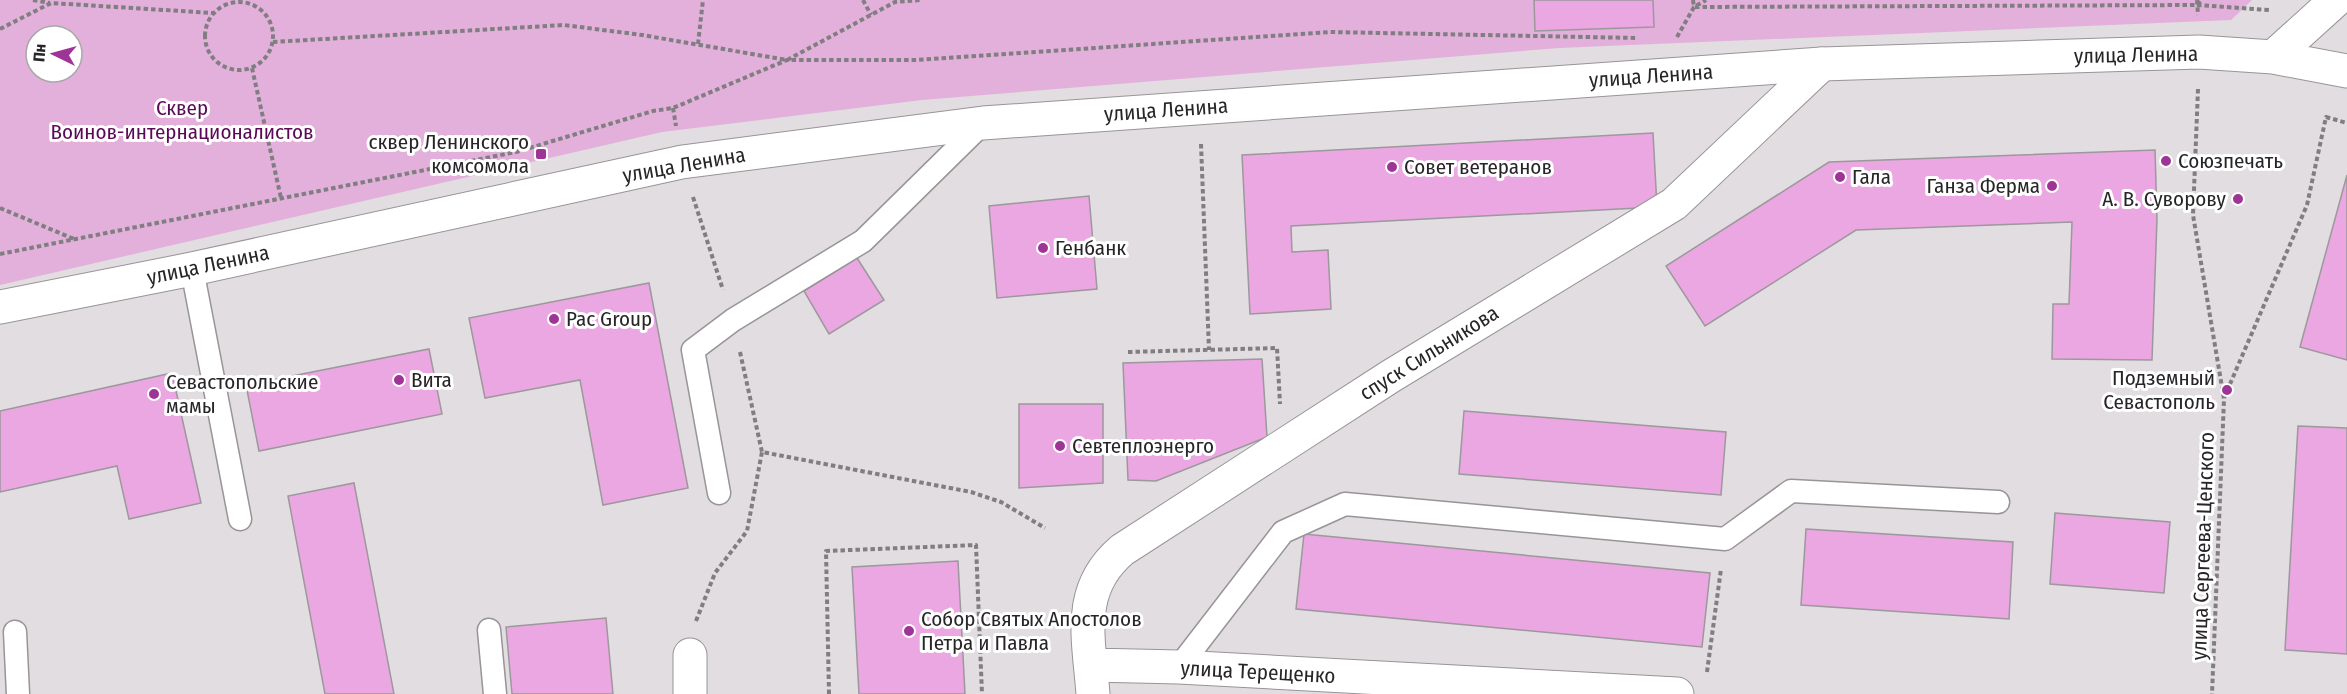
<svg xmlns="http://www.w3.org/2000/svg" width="2347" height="694" font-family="'Fira Sans Condensed',sans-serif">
<rect width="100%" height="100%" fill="#e1dde0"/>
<!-- green -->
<path fill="#e2b0db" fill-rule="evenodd" d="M0,0H2252L2231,20L1559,48L922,100L662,132L0,285ZM36,36H72V72H36Z"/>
<!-- building -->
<path fill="#eba7e2" stroke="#9c989c" stroke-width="1.5" d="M1534,0H1653L1654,27L1535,31Z
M1653,133L1657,207L1291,226L1292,252L1328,250L1331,309L1250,314L1242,155Z
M2155,150L2157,219L2152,360L2052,359L2053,304H2069L2072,222L1856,230L1705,326L1666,266L1829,162Z
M2347,175V360L2300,347Z
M1089,196L1097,289L997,298L989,206Z
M857,258L884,300L829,334L804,291Z
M649,283L688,488L603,505L580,380L485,398L469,318Z
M429,349L442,414L259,451L246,385Z
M1262,359L1267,437L1156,481L1128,480L1123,363Z
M172,373L201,503L129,519L117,466L0,492V411Z
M1019,404H1103V483L1019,488Z
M1464,411L1726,432L1721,495L1459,474Z
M2298,426L2347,428V654L2285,650Z
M354,483L394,694H325L288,496Z
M2055,513L2170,522L2164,593L2050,584Z
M1806,529L2013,542L2009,619L1801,605Z
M1304,534L1710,573L1702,647L1296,609Z
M958,561L965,694H859L852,567Z
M606,618L613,694H512L506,627Z"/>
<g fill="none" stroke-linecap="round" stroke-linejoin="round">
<defs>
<path id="lane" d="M192,269L240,519
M719,493L693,350L733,320L863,241L983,123
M489,630L495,694
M15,632L18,694
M1179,667L1283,532L1345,504L1725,539L1791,491L1998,502"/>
<path id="street" d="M1091,665L1179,667L1677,694
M690,694V655
M1093,694C1089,639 1075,590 1122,550L1391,376L1674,204L1822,64"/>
<path id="secondary" d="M2273,57L2336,0
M0,307L192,269L682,162L983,123L1822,64L2199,52L2273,57L2347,71"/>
</defs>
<!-- lane casing -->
<use href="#lane" stroke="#989497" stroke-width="25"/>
<!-- street casing -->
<use href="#street" stroke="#989497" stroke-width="35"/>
<!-- secondary casing -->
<use href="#secondary" stroke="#989497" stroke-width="35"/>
<!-- path -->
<path stroke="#817e81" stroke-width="4" stroke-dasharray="4.5 3" stroke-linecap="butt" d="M33,0L50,3
M863,0L871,15
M1693,0L1694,7
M2197,0L2198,15
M205 36a34 34 0 1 1 68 0a34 34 0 1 1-68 0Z
M2197,5L2269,10
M1695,7L2197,5L2201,0
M0,29L51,3L213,13
M1677,37L1694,7L1706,0
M273,42L564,25L642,35L787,60L895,2L920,0
M698,44L703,0
M252,68L281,198
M2198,89L2193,215L2224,399L2212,694
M673,108L676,126
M1201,144L1209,350
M693,197L723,290
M0,208L74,239
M0,254L516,152L653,111L673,108L787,60H917L1330,32L1637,38
M740,352L762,452L971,492L1001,502L1045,528
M1128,352L1277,348L1280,404
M2224,398L2307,205L2326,117L2347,123
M696,621L715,573L747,531L762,452
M1707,672L1721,569
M829,694L826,551L976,545L982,694"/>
<!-- lane -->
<use href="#lane" stroke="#fff" stroke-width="22"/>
<!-- street -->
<use href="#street" stroke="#fff" stroke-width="33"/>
<!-- secondary -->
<use href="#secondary" stroke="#fff" stroke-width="33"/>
</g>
<!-- markers -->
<g fill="#9e3495" stroke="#fff" stroke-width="2">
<rect x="535" y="148" width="12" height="12" rx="3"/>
<circle cx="2166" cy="161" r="6"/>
<circle cx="1392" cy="167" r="6"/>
<circle cx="1840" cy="177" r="6"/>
<circle cx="2052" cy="186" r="6"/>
<circle cx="2238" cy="199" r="6"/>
<circle cx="1043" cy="248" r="6"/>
<circle cx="554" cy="319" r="6"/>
<circle cx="399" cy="380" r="6"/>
<circle cx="2227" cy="390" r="6"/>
<circle cx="154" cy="394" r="6"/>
<circle cx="1060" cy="446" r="6"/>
<circle cx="909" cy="631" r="6"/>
</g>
<g text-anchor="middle" stroke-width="6" stroke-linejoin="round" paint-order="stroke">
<!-- street labels -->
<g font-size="21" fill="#272527" stroke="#fff">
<text transform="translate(2136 55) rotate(-1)" y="7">улица Ленина</text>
<text transform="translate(1651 76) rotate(-4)" y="7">улица Ленина</text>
<text transform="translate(1166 110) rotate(-4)" y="7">улица Ленина</text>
<text transform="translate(684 165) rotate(-10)" y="7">улица Ленина</text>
<text transform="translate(208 265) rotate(-12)" y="7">улица Ленина</text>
<text transform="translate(1429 353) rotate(-32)" y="7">спуск Сильникова</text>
<text transform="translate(2203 546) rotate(-88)" y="7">улица Сергеева-Ценского</text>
<text transform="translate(1258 672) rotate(3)" y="7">улица Терещенко</text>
</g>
<!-- park labels -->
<g font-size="21" fill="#5a0956" stroke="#fff">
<text x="182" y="115">Сквер<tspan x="182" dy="24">Воинов-интернационалистов</tspan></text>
</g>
<!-- poi labels -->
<g font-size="21" fill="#272527" stroke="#fff" text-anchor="start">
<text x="529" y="149" text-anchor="end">сквер Ленинского<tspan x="529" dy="24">комсомола</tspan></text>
<text x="2178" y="168">Союзпечать</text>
<text x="1404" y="174">Совет ветеранов</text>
<text x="1852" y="184">Гала</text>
<text x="2040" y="193" text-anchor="end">Ганза Ферма</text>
<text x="2226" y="206" text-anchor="end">А. В. Суворову</text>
<text x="1055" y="255">Генбанк</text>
<text x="566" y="326">Pac Group</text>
<text x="2215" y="385" text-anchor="end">Подземный<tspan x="2215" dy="24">Севастополь</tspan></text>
<text x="411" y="387">Вита</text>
<text x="166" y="389">Севастопольские<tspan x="166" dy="24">мамы</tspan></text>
<text x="1072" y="453">Севтеплоэнерго</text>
<text x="921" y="626">Собор Святых Апостолов<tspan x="921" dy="24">Петра и Павла</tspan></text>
</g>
</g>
<!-- north arrow -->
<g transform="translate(54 54) rotate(275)"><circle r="28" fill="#ffffff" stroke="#a9a8a9" stroke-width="1.5"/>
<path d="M0-4.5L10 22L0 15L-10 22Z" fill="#9e3495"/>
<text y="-9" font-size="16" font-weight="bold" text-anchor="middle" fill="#272527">Пн</text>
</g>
</svg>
